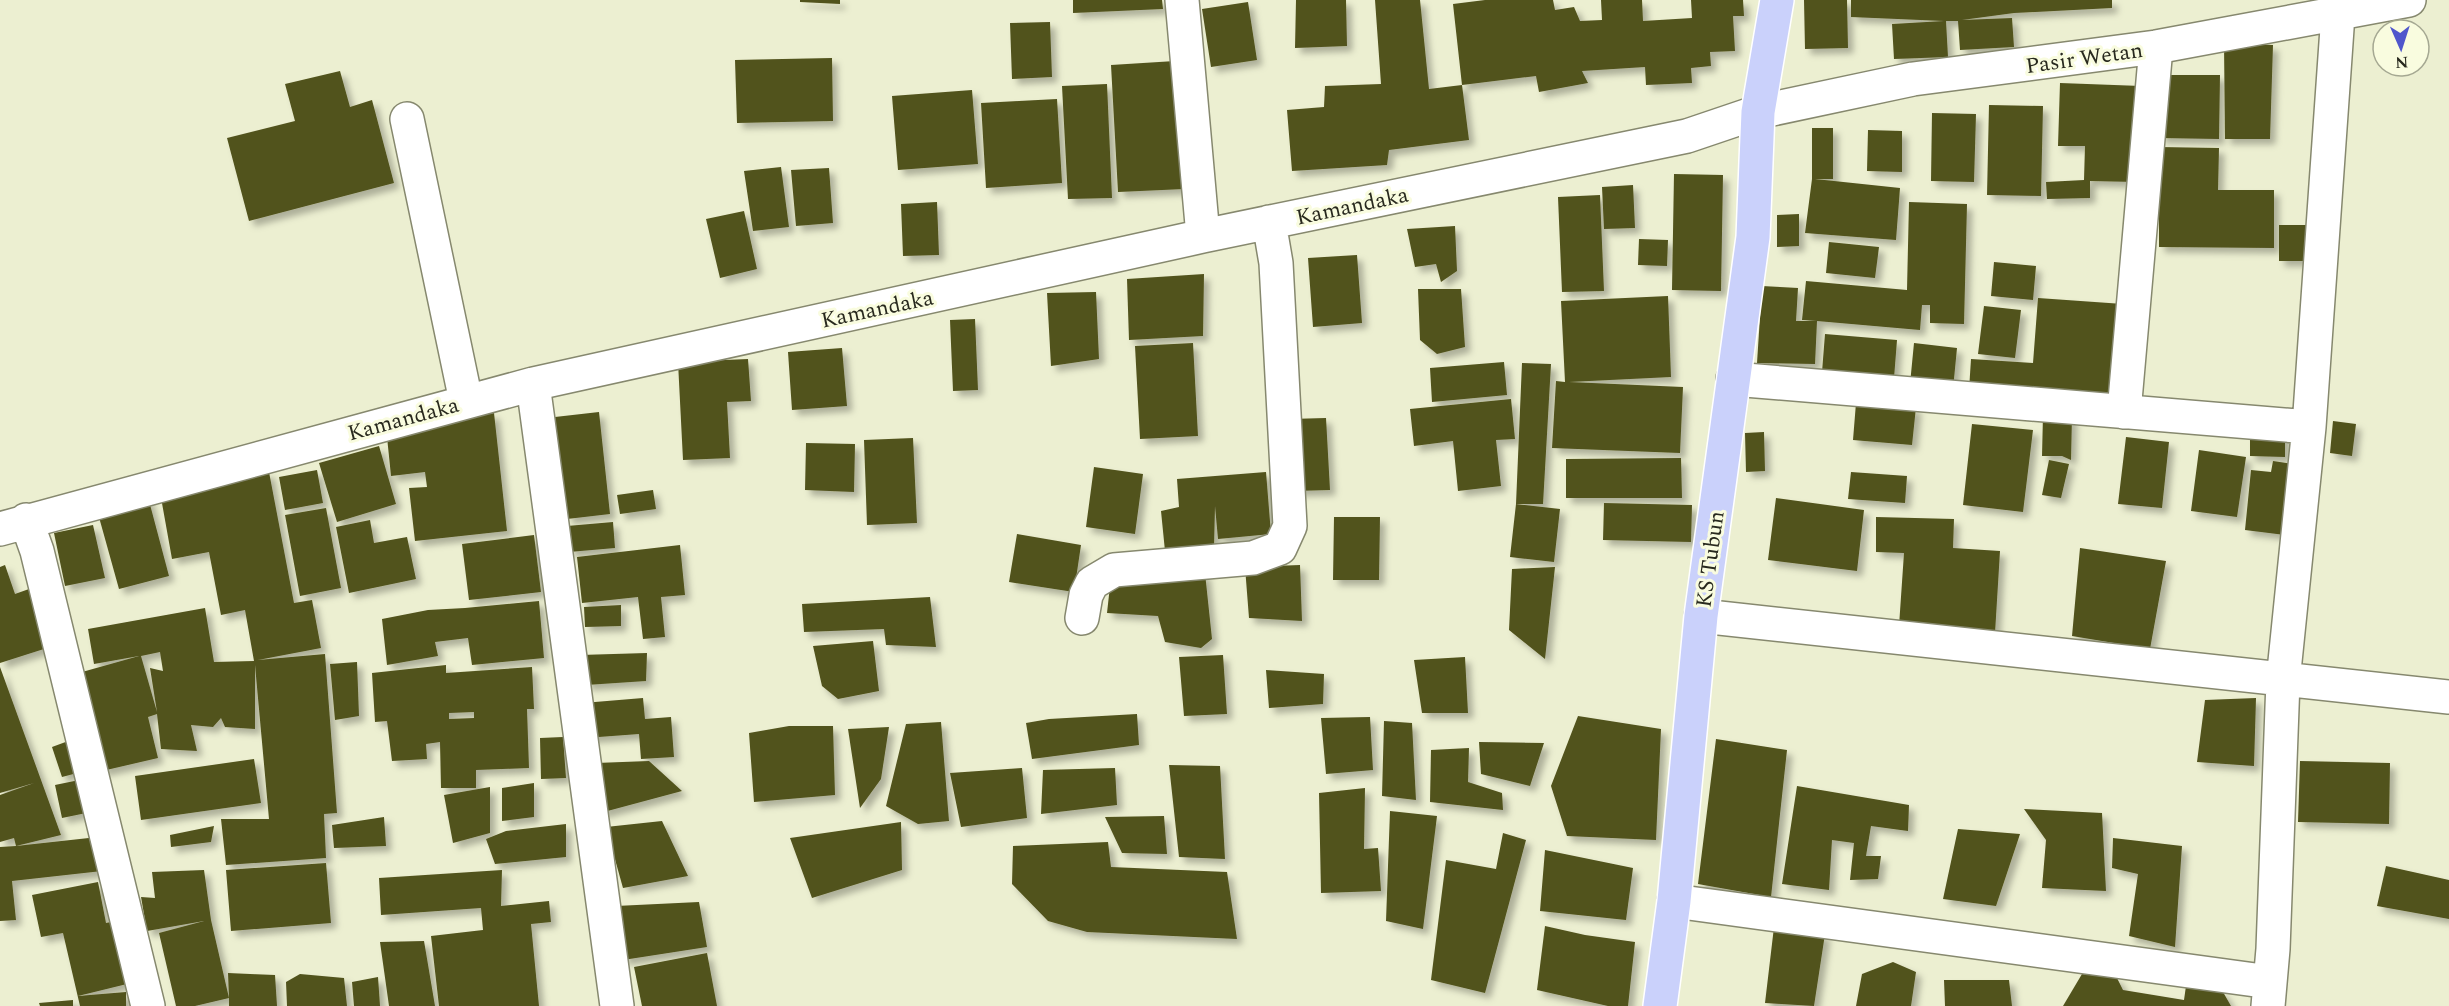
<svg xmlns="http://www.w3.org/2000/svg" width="2449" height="1006" font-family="Spectral,serif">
<defs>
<filter id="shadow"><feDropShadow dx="5.5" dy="5.5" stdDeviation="3" flood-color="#0004"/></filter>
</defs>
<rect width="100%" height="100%" fill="#ecefd1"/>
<!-- building -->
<path fill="#51521c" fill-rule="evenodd" filter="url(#shadow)" d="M800,0H840V4L800,2Z
M1073,0H1162L1163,9L1073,13Z
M1296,0H1346L1347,46L1295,48Z
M1375,0H1420L1429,89L1462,85L1469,140L1389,150L1387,165L1292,171L1287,110L1324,107L1325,86L1381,84Z
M1485,0H1553L1555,10L1574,7L1580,21L1602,20L1601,0H1642L1643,21L1692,18L1691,0H1743L1744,16H1733L1735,51L1710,52L1711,66L1691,68L1692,83L1646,85L1645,67L1582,71L1588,83L1539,92L1536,76L1462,85L1453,4Z
M1804,0H1847L1848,48L1805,49Z
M1851,0H2112V8L2014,13L1962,20L2012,18L2014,47L1960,50L1958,21H1946L1948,57L1894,59L1892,24L1944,21L1851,17Z
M1248,2L1257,60L1211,67L1202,9Z
M1050,22L1052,77L1012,79L1010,23Z
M2224,43L2273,45L2270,139H2225Z
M832,58L833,121L737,123L735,60Z
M1175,61L1184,189L1118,192L1111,65Z
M340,71L350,107L372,100L394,183L249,221L227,138L295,121L285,84Z
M2160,75H2220L2219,139L2159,138Z
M2060,83L2141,86L2137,182L2090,181V198L2047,199L2046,182L2084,180L2085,146H2058Z
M1107,84L1112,198L1068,199L1062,86Z
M972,90L978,164L898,170L892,96Z
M1057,99L1062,183L986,188L981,103Z
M1989,105L2043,106L2041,196L1987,195Z
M1932,113L1976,114L1974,182L1931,181Z
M1812,128H1833V179H1815L1900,188L1896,240L1805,233L1812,179Z
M1868,130L1902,131V172L1867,171Z
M2159,147L2219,148L2218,190H2274V248L2159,247Z
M781,167L789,227L753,231L744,171Z
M829,168L833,223L796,226L791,170Z
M1674,174L1723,175L1721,291L1672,290Z
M1633,185L1635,228L1604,229L1602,187Z
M1600,195L1604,291L1562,292L1558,197Z
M937,202L939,255L903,256L901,204Z
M1909,202L1967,204L1964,324L1930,323V305H1922L1920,330L1817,321L1815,364L1757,363L1762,286L1798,288L1796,321H1817L1802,320L1806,281L1907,290Z
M744,211L757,269L720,278L706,219Z
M1799,214V246L1777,247V215Z
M2279,225H2313L2314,261H2279Z
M1455,226L1457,271L1441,282L1436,264L1415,267L1407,229Z
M1639,239L1668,240L1667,266L1638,265Z
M1829,242L1879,247L1875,278L1826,273Z
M1357,255L1362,323L1313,327L1308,258Z
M1994,262L2036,266L2033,300L1991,296Z
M1204,274L1203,336L1129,340L1127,279Z
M1418,289H1461L1465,347L1437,354L1420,340Z
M1096,292L1099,359L1051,366L1047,293Z
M1668,296L1671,377L1569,382L1683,387L1680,453L1552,448L1556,381L1565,382L1561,301Z
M2038,298L2123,304L2115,402L1969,390L1971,359L2033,363Z
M1984,306L2021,310L2015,358L1978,354Z
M975,319L978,390L953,391L950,320Z
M1825,334L1897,340L1894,378L1822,372Z
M1193,343L1198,436L1140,439L1135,346Z
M1914,343L1957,348L1953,389L1910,384Z
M842,348L847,406L792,410L788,352Z
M748,359L751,401L727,402L730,458L683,460L678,362Z
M1504,362L1507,395L1432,402L1430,368Z
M1522,363L1551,364L1543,504H1516L1560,509L1554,562L1510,557L1516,504Z
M1511,399L1515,439L1496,440L1501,486L1458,491L1453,441L1414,446L1410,409Z
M1856,403L1916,407L1912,445L1853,440Z
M599,412L610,514L567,519L555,417Z
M494,413L507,531L415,541L409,488L427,487L425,472L391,476L386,427Z
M2043,415L2072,416L2071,460L2062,456H2042Z
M1326,418L1330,490L1294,491L1290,419Z
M2333,421L2356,424L2352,456L2330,453Z
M1972,424L2033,430L2023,512L1963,505Z
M2250,429L2285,430V457L2250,456Z
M1764,432L1765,471L1746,472L1745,433Z
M2126,437L2169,442L2162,508L2118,504Z
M913,438L917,523L867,525L864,440Z
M806,443L855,444L854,492L805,490Z
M379,446L396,504L337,522L319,463Z
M2199,450L2246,457L2237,517L2191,511Z
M1681,458L1682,498H1566V459Z
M2049,460L2069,464L2061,498L2042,495Z
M2273,461L2300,465L2294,536L2245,530L2251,470L2271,472Z
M1094,467L1143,474L1135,534L1086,527Z
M317,470L323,503L285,510L279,477Z
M269,472L294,603L312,600L321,648L258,660L325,654L337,813L324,814L326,858L226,865L221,819H269L255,665V729L225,727L221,718L213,727L191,725L197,751L161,749L157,714L148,717L158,758L102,771L75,674L139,656L94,664L88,629L205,608L214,662L254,661L245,610L221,615L209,552L172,559L160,492ZM160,652L163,671L150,668L157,712L141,656Z
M1266,472L1271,534L1218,539L1215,506L1214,547L1165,551L1161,511L1179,507L1177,479Z
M1851,472L1907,476L1905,503L1848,499Z
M653,490L656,509L620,514L617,495Z
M148,497L169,576L119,589L97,510Z
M1776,498L1864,510L1857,571L1768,560Z
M1604,503L1692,505L1691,542L1603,540Z
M326,508L341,588L300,596L285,515Z
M1334,517H1380L1379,580H1333Z
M1876,517L1954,519L1953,548L2000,551L1995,633L1899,626L1904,553L1876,552Z
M370,520L374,543L407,537L416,579L349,593L336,527Z
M613,522L615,548L569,552L567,526Z
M93,525L105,578L65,586L54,533Z
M1017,534L1081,545L1074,592L1009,582Z
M534,535L541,592L469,600L462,544Z
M680,545L685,595L661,597L665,637L643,639L638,597L582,603L577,557Z
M2080,548L2166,561L2150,649L2072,636Z
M5,565L15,594L29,589L47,648L0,663V567Z
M1300,565L1302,621L1249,618L1245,567Z
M1555,567L1545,659L1509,630L1512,569Z
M1205,573L1212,639L1201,648L1165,642L1158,616L1107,613L1111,577Z
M930,597L936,647L886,645L884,629L804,632L802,604Z
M539,601L544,658L472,665L468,638L435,642L438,656L387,665L382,619L428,610L465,608Z
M621,605V626L585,627L584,607Z
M873,641L879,691L838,699L822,686L813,646Z
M647,653L646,681L586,685L580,655Z
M1223,655L1227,714L1184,716L1179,657Z
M1465,657L1468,713H1422L1414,660Z
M357,662L359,716L335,720L330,664Z
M446,665V673L532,667L534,709H527L529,768L476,770V788H441L440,742L426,744L427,759L392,761L387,721L375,722L372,673ZM474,712V718L449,719V713Z
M0,667L61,835L16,846L98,837L102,871L12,881L16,920L0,921V847L16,846L14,838L0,842V795L34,783L0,793Z
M1266,670L1324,674L1323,704L1269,708Z
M643,698L645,719L671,717L674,757L641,759L639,734L585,738L583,703Z
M2256,698L2254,766L2197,762L2205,700Z
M1137,714L1139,745L1032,759L1026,723L1049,719Z
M1578,716L1661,729L1656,840L1567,836L1551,786Z
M1370,717L1373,770L1326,774L1321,718Z
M1384,721L1412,723L1416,800L1382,796Z
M941,722L949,821L918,824L886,806L906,724Z
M789,726H833L835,795L754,802L749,733Z
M889,727L881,779L860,808L848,729Z
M563,737L566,778L541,779L540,738Z
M1716,739L1787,750L1771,897L1698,884Z
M71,740L81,772L62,777L52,747Z
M1479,742L1544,743L1530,786L1481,774Z
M1469,748L1468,782L1502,793L1503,810L1430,802L1431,750Z
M254,759L261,803L141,820L135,776Z
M649,761L682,791L600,813L596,763Z
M2300,761L2390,763L2389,824L2298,822Z
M1169,765L1220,766L1225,859L1179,857Z
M1022,768L1027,818L961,827L950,773Z
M1115,768L1117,805L1041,814L1043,770Z
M84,779L91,812L62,818L55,785Z
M534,783V817L502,821V788Z
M1797,786L1909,805L1908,831L1871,826L1866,856H1881L1878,879L1850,880L1854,843L1832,840L1829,890L1782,884Z
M490,787V833L453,843L444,795Z
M1365,788L1364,849L1378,848L1381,891L1321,893L1319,793Z
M2024,809L2102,813L2106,891L2042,888L2046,840Z
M1390,811L1437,816L1423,929L1386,921Z
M1164,816L1167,854L1122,853L1105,817Z
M384,817L386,846L334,848L332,825Z
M662,821L688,876L623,888L606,827Z
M901,822L902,870L812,898L790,838Z
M566,824V857L495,864L486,839L506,831Z
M214,826L211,842L171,847L170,835Z
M1958,829L2020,834L1996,906L1943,899Z
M1503,833L1526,840L1485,993L1431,980L1446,860L1496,869Z
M2113,838L2182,846L2175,947L2129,936L2138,874L2112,868Z
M1108,842L1111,867L1227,872L1237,939L1087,932L1048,921L1012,884L1013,846Z
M1545,850L1633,868L1626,920L1540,911Z
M326,863L331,923L231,931L226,870Z
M2386,866L2449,880V919L2377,906Z
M204,870L211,920L229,998L228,973L275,975L277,1006H229V998L195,1006H176L159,933L204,921L147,931L141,897L155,898L152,872Z
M502,870L501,906L549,901L551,922L531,924L539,1006H439L431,936L483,930L481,908L381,915L379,878Z
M98,882L106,923L116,921L131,983L78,996L126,992V1006H80L63,933L41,937L32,895Z
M699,902L707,947L623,960L616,906Z
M1545,926L1585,935L1635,942L1628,1006H1608L1537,990Z
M1774,927L1825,934L1814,1006L1765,1003Z
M424,941L435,1006H389L380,942Z
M707,953L717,1006H642L634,967Z
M1893,962L1916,972L1911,1006H1856L1862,974Z
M300,974L344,978L347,1006H287L286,982Z
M2082,974L2117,978L2123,990L2184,1000L2186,986L2223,992L2231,1006H2063Z
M378,977L380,1006H354L352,982Z
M1944,980H2009L2012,1006H1945Z
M73,1000V1006H40L39,1003Z"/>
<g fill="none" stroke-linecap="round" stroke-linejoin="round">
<defs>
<path id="minor" d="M1182,0L1203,236
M407,119L466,401
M1733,379L2309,427
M533,384L617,1006
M2124,412L2156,47
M26,520L37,551L148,1006
M0,529L533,384L1203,236L1687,136L1758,112L1913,79L2156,47L2409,0
M1701,616L2449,697
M1082,618L1086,595L1092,583L1114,570L1253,558L1280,548L1290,526L1276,263L1269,222
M1674,901L2270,982
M2268,1006L2273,949L2283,681L2309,427L2339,0"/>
<path id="major" d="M1660,1006L1674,901L1701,616L1753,237L1758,112L1777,0"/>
</defs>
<!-- minor casing -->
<use href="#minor" stroke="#86886e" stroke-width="36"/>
<!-- major casing -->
<use href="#major" stroke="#fff" stroke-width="36"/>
<!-- minor -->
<use href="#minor" stroke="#fff" stroke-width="33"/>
<!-- major -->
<use href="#major" stroke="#cad1fb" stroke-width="33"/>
</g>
<g text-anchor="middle" stroke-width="6" stroke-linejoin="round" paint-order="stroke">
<!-- street labels -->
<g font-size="22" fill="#28291e" stroke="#f9fcdf">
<text transform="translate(2084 57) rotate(-8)" y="8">Pasir Wetan</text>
<text transform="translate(1352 205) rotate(-12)" y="8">Kamandaka</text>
<text transform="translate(877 308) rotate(-12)" y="8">Kamandaka</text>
<text transform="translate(403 418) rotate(-15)" y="8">Kamandaka</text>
<text transform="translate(1709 559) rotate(-82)" y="8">KS Tubun</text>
</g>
</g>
<!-- north arrow -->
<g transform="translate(2401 48) rotate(177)"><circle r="28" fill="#f9fcdf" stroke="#a5a892" stroke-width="1.5"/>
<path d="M0-4.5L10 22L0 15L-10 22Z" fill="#4f56cc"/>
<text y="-9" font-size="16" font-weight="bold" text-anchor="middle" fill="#28291e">N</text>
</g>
</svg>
